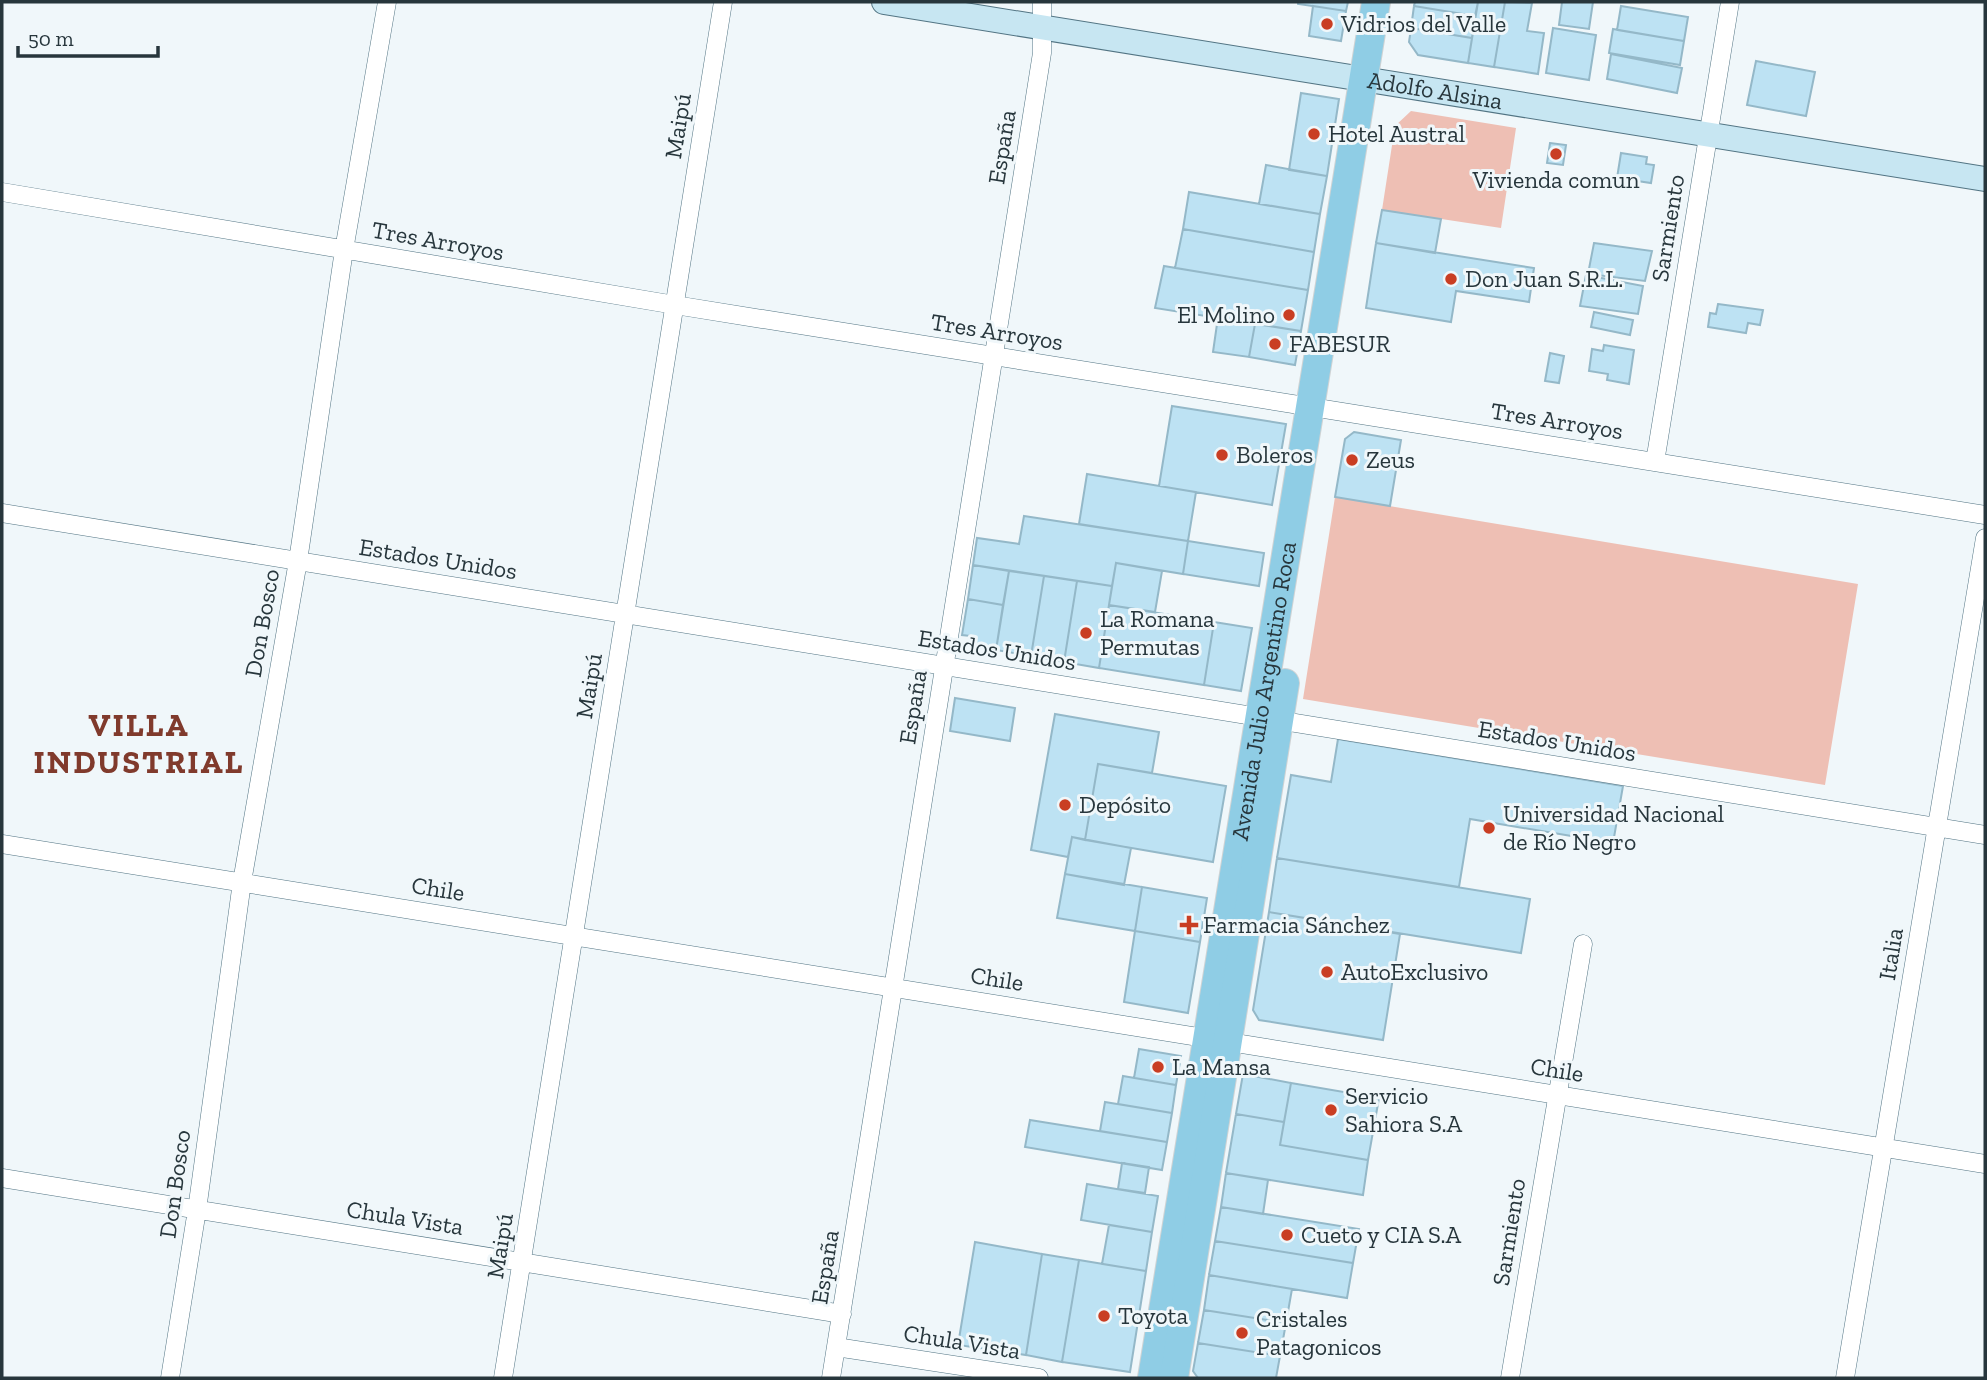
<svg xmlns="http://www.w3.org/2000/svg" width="1987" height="1380" font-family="'Zilla Slab',serif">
<rect width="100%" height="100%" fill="#f0f7fa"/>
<!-- green -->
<path fill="#eebfb4" d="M1411,111L1516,128L1501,228L1382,210L1395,126Z
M1335,497L1858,584L1825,785L1303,699Z"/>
<!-- building -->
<path fill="#bde2f3" stroke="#94b8c8" stroke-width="2" d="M1298,2H1348L1346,11L1298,4Z
M1415,2H1478L1475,16L1414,6Z
M1478,2H1505L1494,67L1468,63Z
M1505,2L1532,3L1527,31L1544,33L1538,74L1494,67Z
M1562,2H1593L1589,29L1559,25Z
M1313,6L1346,11L1341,41L1309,36Z
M1414,6L1475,16L1472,38L1411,28Z
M1621,6L1688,17L1684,41L1617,30Z
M1411,28L1472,38L1468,63L1418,55L1409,42Z
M1553,28L1596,35L1589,80L1546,73Z
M1613,29L1684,41L1680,65L1609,53Z
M1611,54L1682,68L1677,93L1607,79Z
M1756,61L1815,72L1806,116L1747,105Z
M1301,93L1339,99L1327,176L1289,170Z
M1550,143L1566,145L1563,165L1547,163Z
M1621,153L1647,157L1646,164L1654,165L1651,183L1617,178Z
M1266,165L1327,176L1320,214L1259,204Z
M1189,192L1320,214L1314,252L1183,229Z
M1382,210L1441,219L1435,253L1376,243Z
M1183,229L1314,252L1308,290L1175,268Z
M1376,243L1534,268L1529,302L1456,291L1451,322L1366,308Z
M1594,243L1652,251L1645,281L1588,274Z
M1164,266L1308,290L1301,331L1155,308Z
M1586,275L1643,286L1638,314L1580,306Z
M1718,304L1763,310L1760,325L1748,323L1746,333L1708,327L1710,313L1716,314Z
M1594,312L1633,320L1630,335L1591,327Z
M1218,317L1255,324L1249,357L1213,352Z
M1255,324L1301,331L1295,365L1249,357Z
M1604,345L1634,350L1629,384L1607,380L1608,374L1589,371L1592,349L1603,351Z
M1550,353L1564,356L1559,383L1545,381Z
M1172,406L1286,424L1272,505L1159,486Z
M1354,432L1401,440L1390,506L1335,497L1345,439Z
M1087,474L1196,492L1188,541L1079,524Z
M1024,516L1188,541L1183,574L1116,563L1112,586L973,565L977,538L1019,544Z
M1188,541L1264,553L1259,586L1183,574Z
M1116,563L1162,571L1155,612L1109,605Z
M973,565L1009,571L1003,605L968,599Z
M1009,571L1044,576L1031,656L996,650Z
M1044,576L1077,581L1064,662L1031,656Z
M1077,581L1112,586L1099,668L1064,662Z
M968,599L1003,605L996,650L969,645L971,636L962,635Z
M1109,605L1214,622L1204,685L1099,668Z
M1214,622L1252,628L1241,691L1204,685Z
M955,698L1015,708L1010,741L950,731Z
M1055,714L1159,732L1152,773L1098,764L1085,840L1072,837L1068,857L1031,850Z
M1338,739L1623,786L1613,843L1470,819L1459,887L1277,858L1291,775L1331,782Z
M1098,764L1226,786L1213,862L1085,840Z
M1072,837L1131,848L1124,885L1065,874Z
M1277,858L1530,899L1521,953L1269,912Z
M1065,874L1142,887L1135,931L1057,918Z
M1142,887L1207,898L1200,942L1135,931Z
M1269,912L1400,934L1383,1040L1259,1020L1253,1010Z
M1135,931L1200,942L1188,1013L1124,1002Z
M1139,1049L1181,1056L1176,1085L1134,1078Z
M1243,1074L1291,1083L1284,1122L1236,1114Z
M1123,1076L1176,1085L1172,1113L1118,1104Z
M1291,1083L1379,1098L1368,1160L1280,1145Z
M1105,1102L1172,1113L1167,1142L1100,1131Z
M1236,1114L1284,1122L1280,1145L1368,1160L1363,1195L1226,1173Z
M1030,1120L1167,1142L1162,1170L1025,1147Z
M1122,1163L1149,1167L1145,1193L1118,1189Z
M1226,1173L1268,1180L1263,1214L1221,1207Z
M1087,1184L1158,1196L1152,1232L1081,1220Z
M1221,1207L1359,1229L1353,1263L1215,1241Z
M1109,1225L1152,1232L1146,1271L1102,1264Z
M1215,1241L1353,1263L1347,1298L1209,1275Z
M975,1242L1042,1254L1026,1355L958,1345Z
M1042,1254L1079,1260L1062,1362L1026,1355Z
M1079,1260L1146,1271L1130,1372L1062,1362Z
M1209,1275L1292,1289L1286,1323L1204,1310Z
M1204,1310L1286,1323L1280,1356L1198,1343Z
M1198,1343L1280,1356L1276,1378H1198L1193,1371Z"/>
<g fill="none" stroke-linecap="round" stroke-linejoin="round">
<defs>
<path id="minor" d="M2,192L675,305L1985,515
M1655,462L1730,2
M2,513L1985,835
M2,844L1985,1164
M2,1178L842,1314
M836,1347L1039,1378
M170,1378L197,1210L242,882L298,561L344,250L387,2
M503,1378L723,2
M831,1378L1042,53V2
M1510,1378L1583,944
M1845,1378L1985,538"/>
<g id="secondary">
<path id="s1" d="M884,2L1985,179"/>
</g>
<g id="primary">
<path id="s2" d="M1152,1378L1376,2"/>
<path d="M1174,1378L1285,683"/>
</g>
</defs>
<!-- minor casing -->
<use href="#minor" stroke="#527483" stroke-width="19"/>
<!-- secondary casing -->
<use href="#secondary" stroke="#527483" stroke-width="26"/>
<!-- primary casing -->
<use href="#primary" stroke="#cfd3d4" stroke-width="30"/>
<!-- minor -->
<use href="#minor" stroke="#fff" stroke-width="18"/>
<!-- secondary -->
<use href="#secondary" stroke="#c7e6f2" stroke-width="24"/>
<!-- primary -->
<use href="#primary" stroke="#8fcde5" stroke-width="28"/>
</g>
<!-- markers -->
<g fill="#c93e23" stroke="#f0f7fa" stroke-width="2.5">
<circle cx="1327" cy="24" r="7"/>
<circle cx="1314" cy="134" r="7"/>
<circle cx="1556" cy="154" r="7"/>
<circle cx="1451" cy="279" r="7"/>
<circle cx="1289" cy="315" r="7"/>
<circle cx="1275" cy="344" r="7"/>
<circle cx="1222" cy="455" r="7"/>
<circle cx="1352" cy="460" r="7"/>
<circle cx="1086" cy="633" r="7"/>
<circle cx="1065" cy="805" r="7"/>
<circle cx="1489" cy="828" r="7"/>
<path d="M1185.5 914.5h7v7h7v7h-7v7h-7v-7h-7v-7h7z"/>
<circle cx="1327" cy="972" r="7"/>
<circle cx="1158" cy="1067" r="7"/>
<circle cx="1331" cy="1110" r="7"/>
<circle cx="1287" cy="1235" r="7"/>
<circle cx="1104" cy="1316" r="7"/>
<circle cx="1242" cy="1333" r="7"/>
</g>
<g text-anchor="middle" stroke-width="6" stroke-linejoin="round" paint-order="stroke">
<!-- poi labels -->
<g font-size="24" fill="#27363c" stroke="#f0f7fa" text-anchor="start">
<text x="1341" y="32">Vidrios del Valle</text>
<text x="1328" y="142">Hotel Austral</text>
<text x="1556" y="188" text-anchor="middle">Vivienda comun</text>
<text x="1465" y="287">Don Juan S.R.L.</text>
<text x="1275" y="323" text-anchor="end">El Molino</text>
<text x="1289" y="352">FABESUR</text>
<text x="1236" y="463">Boleros</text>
<text x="1366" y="468">Zeus</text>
<text x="1100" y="627">La Romana<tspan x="1100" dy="28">Permutas</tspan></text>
<text x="1079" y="813">Depósito</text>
<text x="1503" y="822">Universidad Nacional<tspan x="1503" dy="28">de Río Negro</tspan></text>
<text x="1203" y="933">Farmacia Sánchez</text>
<text x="1341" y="980">AutoExclusivo</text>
<text x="1172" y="1075">La Mansa</text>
<text x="1345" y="1104">Servicio<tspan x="1345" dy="28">Sahiora S.A</tspan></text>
<text x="1301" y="1243">Cueto y CIA S.A</text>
<text x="1118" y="1324">Toyota</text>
<text x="1256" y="1327">Cristales<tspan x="1256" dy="28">Patagonicos</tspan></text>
</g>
<!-- street labels -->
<g font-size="24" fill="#27363c" stroke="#f0f7fa">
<text dy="8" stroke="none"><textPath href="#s1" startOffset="558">Adolfo Alsina</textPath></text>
<text transform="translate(678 126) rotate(-81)" y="8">Maipú</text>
<text transform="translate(1002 147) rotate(-81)" y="8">España</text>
<text transform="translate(1668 228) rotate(-81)" y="8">Sarmiento</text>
<text transform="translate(438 241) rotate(10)" y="8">Tres Arroyos</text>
<text transform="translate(997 332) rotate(9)" y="8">Tres Arroyos</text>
<text transform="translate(1557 421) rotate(9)" y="8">Tres Arroyos</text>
<text transform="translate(438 559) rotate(9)" y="8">Estados Unidos</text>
<text transform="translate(262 623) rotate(-80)" y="8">Don Bosco</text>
<text transform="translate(997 650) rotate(9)" y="8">Estados Unidos</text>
<text transform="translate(589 686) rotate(-81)" y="8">Maipú</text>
<text dy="8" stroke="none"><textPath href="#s2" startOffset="696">Avenida Julio Argentino Roca</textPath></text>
<text transform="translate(913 707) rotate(-81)" y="8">España</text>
<text transform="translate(1557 741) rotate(9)" y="8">Estados Unidos</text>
<text transform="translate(438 889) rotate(9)" y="8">Chile</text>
<text transform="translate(1891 954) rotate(-81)" y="8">Italia</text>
<text transform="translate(997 979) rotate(9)" y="8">Chile</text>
<text transform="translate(1557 1070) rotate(9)" y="8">Chile</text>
<text transform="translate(175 1184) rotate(-82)" y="8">Don Bosco</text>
<text transform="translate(405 1218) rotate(9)" y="8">Chula Vista</text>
<text transform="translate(1509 1232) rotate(-81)" y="8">Sarmiento</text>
<text transform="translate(500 1246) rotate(-81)" y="8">Maipú</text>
<text transform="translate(825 1267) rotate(-81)" y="8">España</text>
<text transform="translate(962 1342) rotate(9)" y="8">Chula Vista</text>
</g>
<!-- district labels -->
<g font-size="32" font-weight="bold" letter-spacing="2" fill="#803a2c" stroke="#f0f7fa">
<text x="139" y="736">VILLA<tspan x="139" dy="37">INDUSTRIAL</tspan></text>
</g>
</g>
<!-- border -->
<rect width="1987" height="1380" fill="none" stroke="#27363c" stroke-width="7"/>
<!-- scale -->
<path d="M18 46v10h140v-10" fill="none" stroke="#27363c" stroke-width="3.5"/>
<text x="28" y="46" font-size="21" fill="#27363c" stroke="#f0f7fa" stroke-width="5" paint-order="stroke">50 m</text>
</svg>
